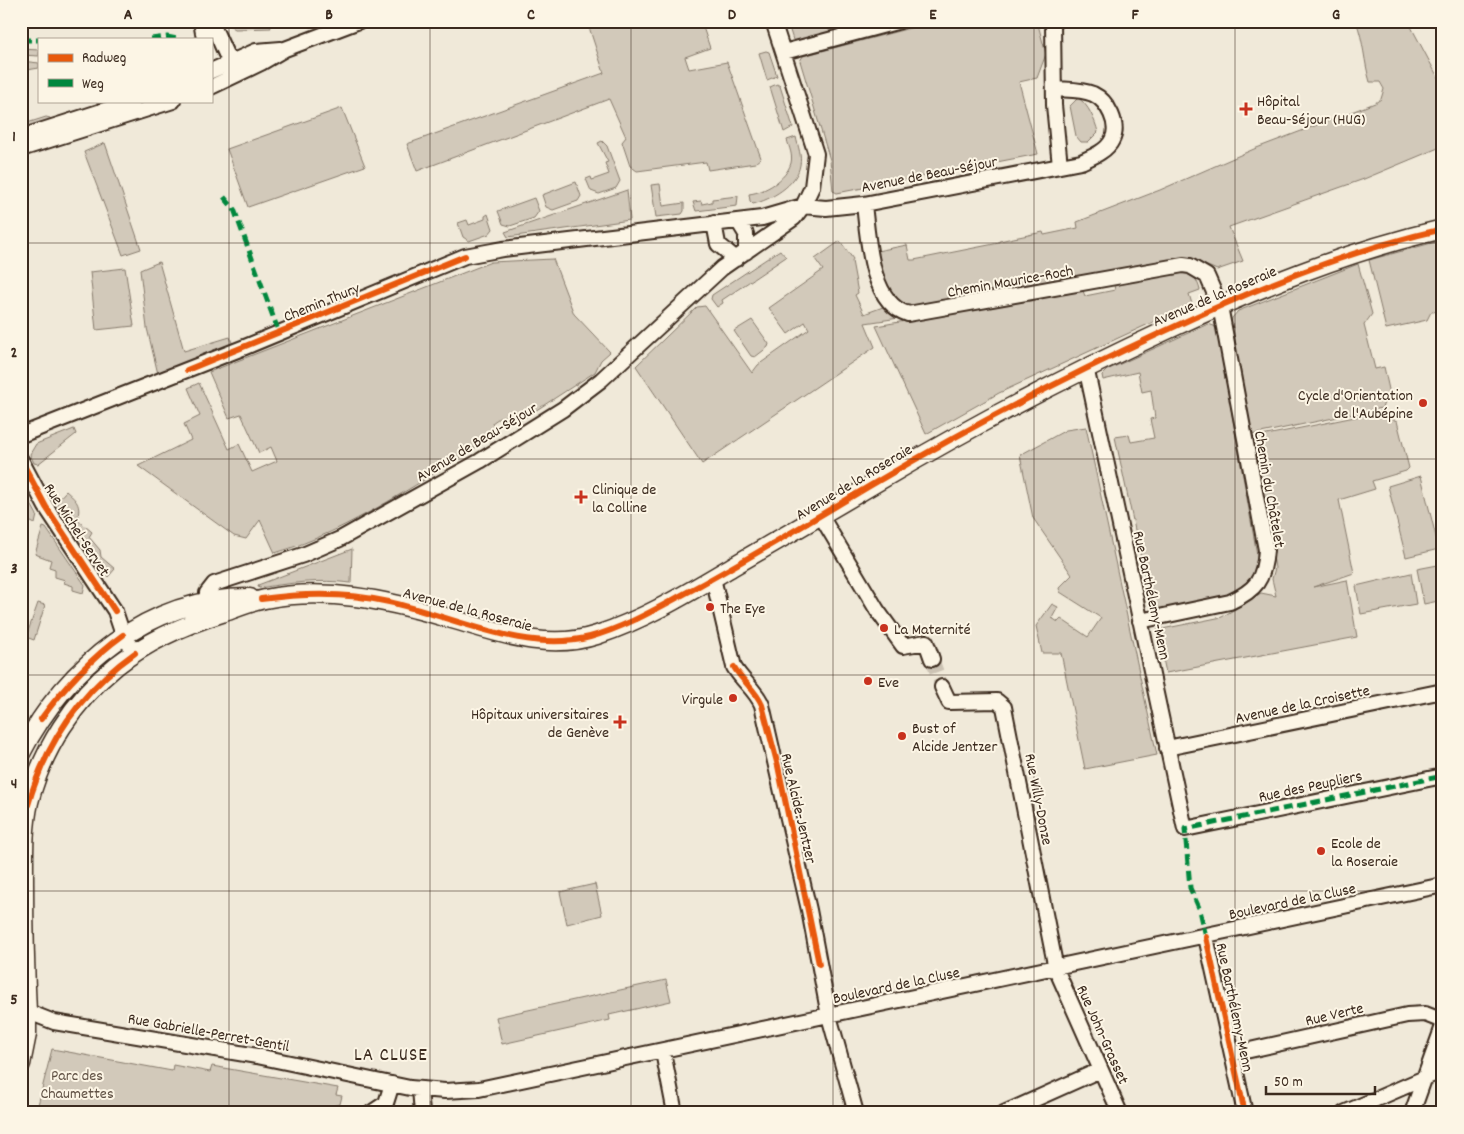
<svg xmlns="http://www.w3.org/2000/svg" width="1464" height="1134" font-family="Dekko,sans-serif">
<rect width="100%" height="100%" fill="#f0e9d9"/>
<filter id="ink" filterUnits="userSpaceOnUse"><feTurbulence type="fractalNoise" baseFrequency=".02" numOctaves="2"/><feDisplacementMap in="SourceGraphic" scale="10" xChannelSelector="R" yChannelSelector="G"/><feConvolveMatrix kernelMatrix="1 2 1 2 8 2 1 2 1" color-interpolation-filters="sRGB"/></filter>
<g filter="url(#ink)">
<!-- green -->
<path fill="#d2c9ba" stroke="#867a6c" d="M223,21H269L271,28L235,29Z
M587,21H701L710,48L685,57L689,69L727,62L761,158L755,163L708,170L706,162L637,171L630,166L622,142L626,137L609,99L417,171L407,144L604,73Z
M787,21H877L800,42L793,40Z
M937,21H1037L1046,54L1037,78L1019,82L1038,154L837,193L833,191L830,160L800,61L803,56Z
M1356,21H1408L1443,87V146L1364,179L1229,227L1243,261L1217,270L1193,260L912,306L899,305L889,295L877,251L907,245L910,260H914L999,243V241L1043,232L1044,235L1078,228L1077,222L1160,190L1254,149L1375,103L1381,99L1384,89L1380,82H1370C1364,62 1364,42 1356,21Z
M21,49L39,50V56L21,55Z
M766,51L769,52L777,76L767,80L759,53Z
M21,61L39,63V68L21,71Z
M777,84L780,86L793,127L784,132L770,87Z
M1078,98C1088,104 1095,120 1098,132L1088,142H1081L1076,136L1070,106Z
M342,108L365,166L248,207L227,149Z
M46,117L50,118V122L21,132V125Z
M796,137C798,147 802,156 800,165C797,185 770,200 753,204L750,201L749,194C765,192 786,180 791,163C793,155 789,147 787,140Z
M602,141L607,146L620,181L616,188L599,194L591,191L586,179L591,177L592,180L609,174L605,163L608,162L598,143Z
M105,143L141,249L123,255L84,152Z
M576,182L581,196L578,201L553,210L546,207L542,195Z
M660,184L663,206L684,203V211L682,214L656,217L651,185Z
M627,190L630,220L508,237L505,232Z
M738,196L737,206L696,211L693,202L701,201L702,204L712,202V199Z
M534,198L539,211L534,218L510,226L503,224L498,211Z
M488,214L493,229L489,234L469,241L463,237L458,223L467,220L469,225L485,219V216Z
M1443,240V311L1431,312L1427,320L1386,329L1369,260Z
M840,241L853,259L852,261L858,293L855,295L864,314L883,307L899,318L865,323L875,347L702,464L636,366L697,307L705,306L752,373L758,365L809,329L805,322L788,334L769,308L823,270L815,259Z
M780,250L786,257L722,300L723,303L717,307L711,299L712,295Z
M553,259L574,314L610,352L601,360L595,372L518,422L502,416L492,423L496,431L494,436C427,477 351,531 275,553L260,520L246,539L234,536L138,466L191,440L184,424L200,416L188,388L199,383L229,449L239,444L252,472L277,461L271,447L259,453L241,414L229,418L209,372L491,262Z
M159,262L184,351L230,337L234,348L158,374L147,328L140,270Z
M1358,264L1372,314L1364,325L1375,369L1384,367L1390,394L1385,400L1382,408L1251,435L1231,325L1232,318L1238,311Z
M125,268L134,326L96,330L90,272Z
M1183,272C1194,275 1197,279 1200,290L1189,294L1192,304L999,393L926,434L876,326L1083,291L1085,296L1115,290L1114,285Z
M752,320L769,344L768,347L755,357L751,356L734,331Z
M1208,324L1214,326L1217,330L1259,566C1239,601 1195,605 1159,613L1152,609L1115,437L1129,435L1131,442L1154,438L1150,419L1155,418L1151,390L1142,392L1138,372L1103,380L1102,375L1107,370Z
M1384,411L1389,418L1397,421L1409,468L1406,471L1372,481L1375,489L1339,500L1354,573L1313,587L1347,580L1357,637L1166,673L1157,630L1222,617L1261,593L1276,596L1272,579L1275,568L1252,438Z
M1086,427L1157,755L1085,769L1061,653H1042L1036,626L1052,604L1058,607L1052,618L1058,622L1061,619L1088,637L1101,618L1060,592L1059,588L1072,575L1033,518L1020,455L1066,430Z
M74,429L76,434L38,464L34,463L30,454L36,444Z
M1421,476L1439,549L1406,557L1388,486Z
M21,486L37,515L35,524L21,517Z
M66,491C76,500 82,505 77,519L92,532L89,537L100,550L101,557L115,569L108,577L56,502Z
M43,527L46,528L85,585L83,593L73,590V586L64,583L65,580L55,577V569L49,567L51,560L35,554Z
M352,549L351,583C319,579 290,583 259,588L258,585Z
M1443,564V600L1424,604L1417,569Z
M1411,573L1416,604L1361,614L1356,586Z
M38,603L45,605L34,640L26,637Z
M595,884L602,915L567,924L560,892Z
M666,980L671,1001L609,1015L610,1020L502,1044L496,1017Z
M52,1049L172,1071L173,1065L210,1072L212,1066L338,1088L336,1095L342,1096L340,1104L302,1113H36Z"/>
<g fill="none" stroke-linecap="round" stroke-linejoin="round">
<!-- minor-tunnel -->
<path stroke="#ccc3b4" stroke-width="14" stroke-dasharray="14 7" stroke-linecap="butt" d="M932,659L942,687"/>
<defs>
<path id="minor" d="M201,21L204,39
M211,21L229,61L228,69
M1053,21L1054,105L1060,166
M784,52L900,21
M211,71L256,51L281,49
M211,87L261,63L285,49L359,21
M21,137L133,101
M21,149L173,101
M864,204C868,238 870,303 908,314L1183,265L1190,266L1207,276L1220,306L1266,550C1264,580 1256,590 1230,602L1140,621
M738,221L746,234V252
M714,223L718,244L736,259
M1086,367L1185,829L1443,776
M21,435L245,347L465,256L503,249L762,218L803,206L826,208L864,204L1081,162C1092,157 1107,151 1112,140C1120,125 1108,101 1093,94C1081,89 1068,90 1055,89
M21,460L46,507L115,611L123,635L135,653
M821,516L877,610L903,646L926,642L932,659
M713,578L734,667C742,681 756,690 762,705L809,910L829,1016L856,1113
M206,601L207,593L214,584L303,555L340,539L480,461L563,409L601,380L722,268L794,218L803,206L812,187L816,154L773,21
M942,687L949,702L997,701L1004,707L1056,969L1120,1113
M1167,748L1443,691
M1206,937L1245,1113
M21,1009L54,1022L257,1056L410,1088L445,1091L479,1089L1443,885
M663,1052L675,1113
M1232,1054L1407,1015L1425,1014L1443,1021
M420,1089L422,1113
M371,1113L386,1103L392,1084
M1004,1113L1100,1070
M1344,1113L1443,1070
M1412,1113L1443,1026"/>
<path id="major" d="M21,753C66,666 149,597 250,598
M21,1064L27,1034V1012C25,970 24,927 24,884C24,857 23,829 29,802C42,750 74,700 116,666C148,641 183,625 222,613C236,608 250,602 265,599C326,587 386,600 445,617C495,631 545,652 597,635C646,619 691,591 735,565C783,537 830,510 877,482C972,426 1069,375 1169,329C1257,288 1347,251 1443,229"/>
</defs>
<!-- minor casing -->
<use href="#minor" stroke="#3b2a1e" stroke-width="18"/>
<!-- major casing -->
<use href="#major" stroke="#3b2a1e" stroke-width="21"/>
<!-- minor -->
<use href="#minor" stroke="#fcf5e5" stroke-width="14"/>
<!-- major -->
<use href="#major" stroke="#fcf5e5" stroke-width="18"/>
<!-- quiet -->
<path stroke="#00873e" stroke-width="5" stroke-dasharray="10 5" stroke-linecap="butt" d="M151,39L167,37L178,39
M21,40H39
M224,197L234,209L279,333
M1206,937L1200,910L1190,888L1185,829L1443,776"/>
<defs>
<path id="cycleway" d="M187,370L465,256
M21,460L46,507L115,611
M261,599C304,593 346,592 389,602C452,616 525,654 590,637C627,627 661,606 695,588C755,555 814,519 873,484C968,428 1065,377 1165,331C1254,289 1346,251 1443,229
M734,667C742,681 756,690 762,705L778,766L819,964
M41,719C65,686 90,659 123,635
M28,805C46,742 81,691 135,653
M1206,937L1245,1113"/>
</defs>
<!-- cycleway casing -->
<use href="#cycleway" stroke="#fcf5e5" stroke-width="9"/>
<!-- cycleway -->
<use href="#cycleway" stroke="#e8590c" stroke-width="6"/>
</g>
</g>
<!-- grid -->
<path fill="none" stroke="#3b2a1e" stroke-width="1" stroke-opacity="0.55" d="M229,21V1113M430,21V1113M631,21V1113M833,21V1113M1034,21V1113M1235,21V1113M21,243H1443M21,459H1443M21,675H1443M21,891H1443"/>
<!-- markers -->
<g fill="#c8321e" stroke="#fcf5e5" stroke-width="2">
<path d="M1243.5 101.5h5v5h5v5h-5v5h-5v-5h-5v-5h5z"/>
<circle cx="1423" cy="403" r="5"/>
<path d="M578.5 489.5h5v5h5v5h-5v5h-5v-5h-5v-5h5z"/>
<circle cx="710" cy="607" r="5"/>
<circle cx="884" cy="628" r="5"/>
<circle cx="868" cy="681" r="5"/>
<circle cx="733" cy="698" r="5"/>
<path d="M617.5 714.5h5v5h5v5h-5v5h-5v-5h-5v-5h5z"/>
<circle cx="902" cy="736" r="5"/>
<circle cx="1321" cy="851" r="5"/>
</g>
<g text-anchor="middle" stroke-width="4" stroke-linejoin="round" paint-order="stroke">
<!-- poi labels -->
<g font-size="16" fill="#3b2a1e" stroke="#fcf5e5" text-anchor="start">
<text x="1257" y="106">Hôpital<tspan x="1257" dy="18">Beau-Séjour (HUG)</tspan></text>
<text x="1413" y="400" text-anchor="end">Cycle d'Orientation<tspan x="1413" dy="18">de l'Aubépine</tspan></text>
<text x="592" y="494">Clinique de<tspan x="592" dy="18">la Colline</tspan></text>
<text x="720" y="613">The Eye</text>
<text x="894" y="634">La Maternité</text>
<text x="878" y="687">Eve</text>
<text x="723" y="704" text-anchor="end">Virgule</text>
<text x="609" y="719" text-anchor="end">Hôpitaux universitaires<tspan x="609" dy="18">de Genève</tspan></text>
<text x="912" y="733">Bust of<tspan x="912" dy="18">Alcide Jentzer</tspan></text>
<text x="1331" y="848">Ecole de<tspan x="1331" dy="18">la Roseraie</tspan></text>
</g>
<!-- street labels -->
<g font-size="16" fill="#3b2a1e" stroke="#fcf5e5">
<text transform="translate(929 173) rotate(-11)" y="6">Avenue de Beau-Séjour</text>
<text transform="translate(1010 280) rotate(-10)" y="6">Chemin Maurice-Roch</text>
<text transform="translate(1214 295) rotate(-23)" y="6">Avenue de la Roseraie</text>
<text transform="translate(321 301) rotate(-22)" y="6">Chemin Thury</text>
<text transform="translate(476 441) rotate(-31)" y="6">Avenue de Beau-Séjour</text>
<text transform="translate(853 481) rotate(-31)" y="6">Avenue de la Roseraie</text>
<text transform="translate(1271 489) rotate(80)" y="6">Chemin du Châtelet</text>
<text transform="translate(78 529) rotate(57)" y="6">Rue Michel-Servet</text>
<text transform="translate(1153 595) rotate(78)" y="6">Rue Barthélemy-Menn</text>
<text transform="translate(468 608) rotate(15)" y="6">Avenue de la Roseraie</text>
<text transform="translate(1302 703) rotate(-12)" y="6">Avenue de la Croisette</text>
<text transform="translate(1310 785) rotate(-12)" y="6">Rue des Peupliers</text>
<text transform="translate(1040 799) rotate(79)" y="6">Rue Willy-Donze</text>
<text transform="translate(800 808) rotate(77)" y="6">Rue Alcide-Jentzer</text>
<text transform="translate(1292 900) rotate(-12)" y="6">Boulevard de la Cluse</text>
<text transform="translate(896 984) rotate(-12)" y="6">Boulevard de la Cluse</text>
<text transform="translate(1236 1007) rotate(78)" y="6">Rue Barthélemy-Menn</text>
<text transform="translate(1334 1013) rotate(-13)" y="6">Rue Verte</text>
<text transform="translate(209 1031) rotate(10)" y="6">Rue Gabrielle-Perret-Gentil</text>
<text transform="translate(1104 1034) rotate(66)" y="6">Rue John-Grasset</text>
</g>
<!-- park labels -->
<g font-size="16" fill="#615245" stroke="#fcf5e5">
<text x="77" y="1080">Parc des<tspan x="77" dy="18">Chaumettes</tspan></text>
</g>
<!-- quarter labels -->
<g font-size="19" letter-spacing="1" fill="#3b2a1e" stroke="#fcf5e5">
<text x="391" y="1060">LA CLUSE</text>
</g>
</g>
<!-- margin -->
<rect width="1464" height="1134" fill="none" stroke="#fcf5e5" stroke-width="55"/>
<!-- legend -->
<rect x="38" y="38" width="175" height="65" fill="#fcf5e5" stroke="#afa495"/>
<rect x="48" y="54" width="25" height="8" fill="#e8590c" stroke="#afa495"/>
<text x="82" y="62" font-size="15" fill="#3b2a1e">Radweg</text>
<rect x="48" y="79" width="25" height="8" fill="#00873e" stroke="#afa495"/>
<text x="82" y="88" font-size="15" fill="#3b2a1e">Weg</text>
<!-- scale -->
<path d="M1266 1086v8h109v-8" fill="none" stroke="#3b2a1e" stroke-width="2.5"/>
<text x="1274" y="1086" font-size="15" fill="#3b2a1e" stroke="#fcf5e5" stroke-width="4" paint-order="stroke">50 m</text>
<rect x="28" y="28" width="1408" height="1078" fill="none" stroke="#3b2a1e" stroke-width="2"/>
<g font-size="16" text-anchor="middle" font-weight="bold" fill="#3b2a1e">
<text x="128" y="19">A</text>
<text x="329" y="19">B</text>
<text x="531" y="19">C</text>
<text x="732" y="19">D</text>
<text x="933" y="19">E</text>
<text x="1135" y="19">F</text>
<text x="1336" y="19">G</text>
<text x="14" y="141">1</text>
<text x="14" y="357">2</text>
<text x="14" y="573">3</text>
<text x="14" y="788">4</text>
<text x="14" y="1004">5</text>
</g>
</svg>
